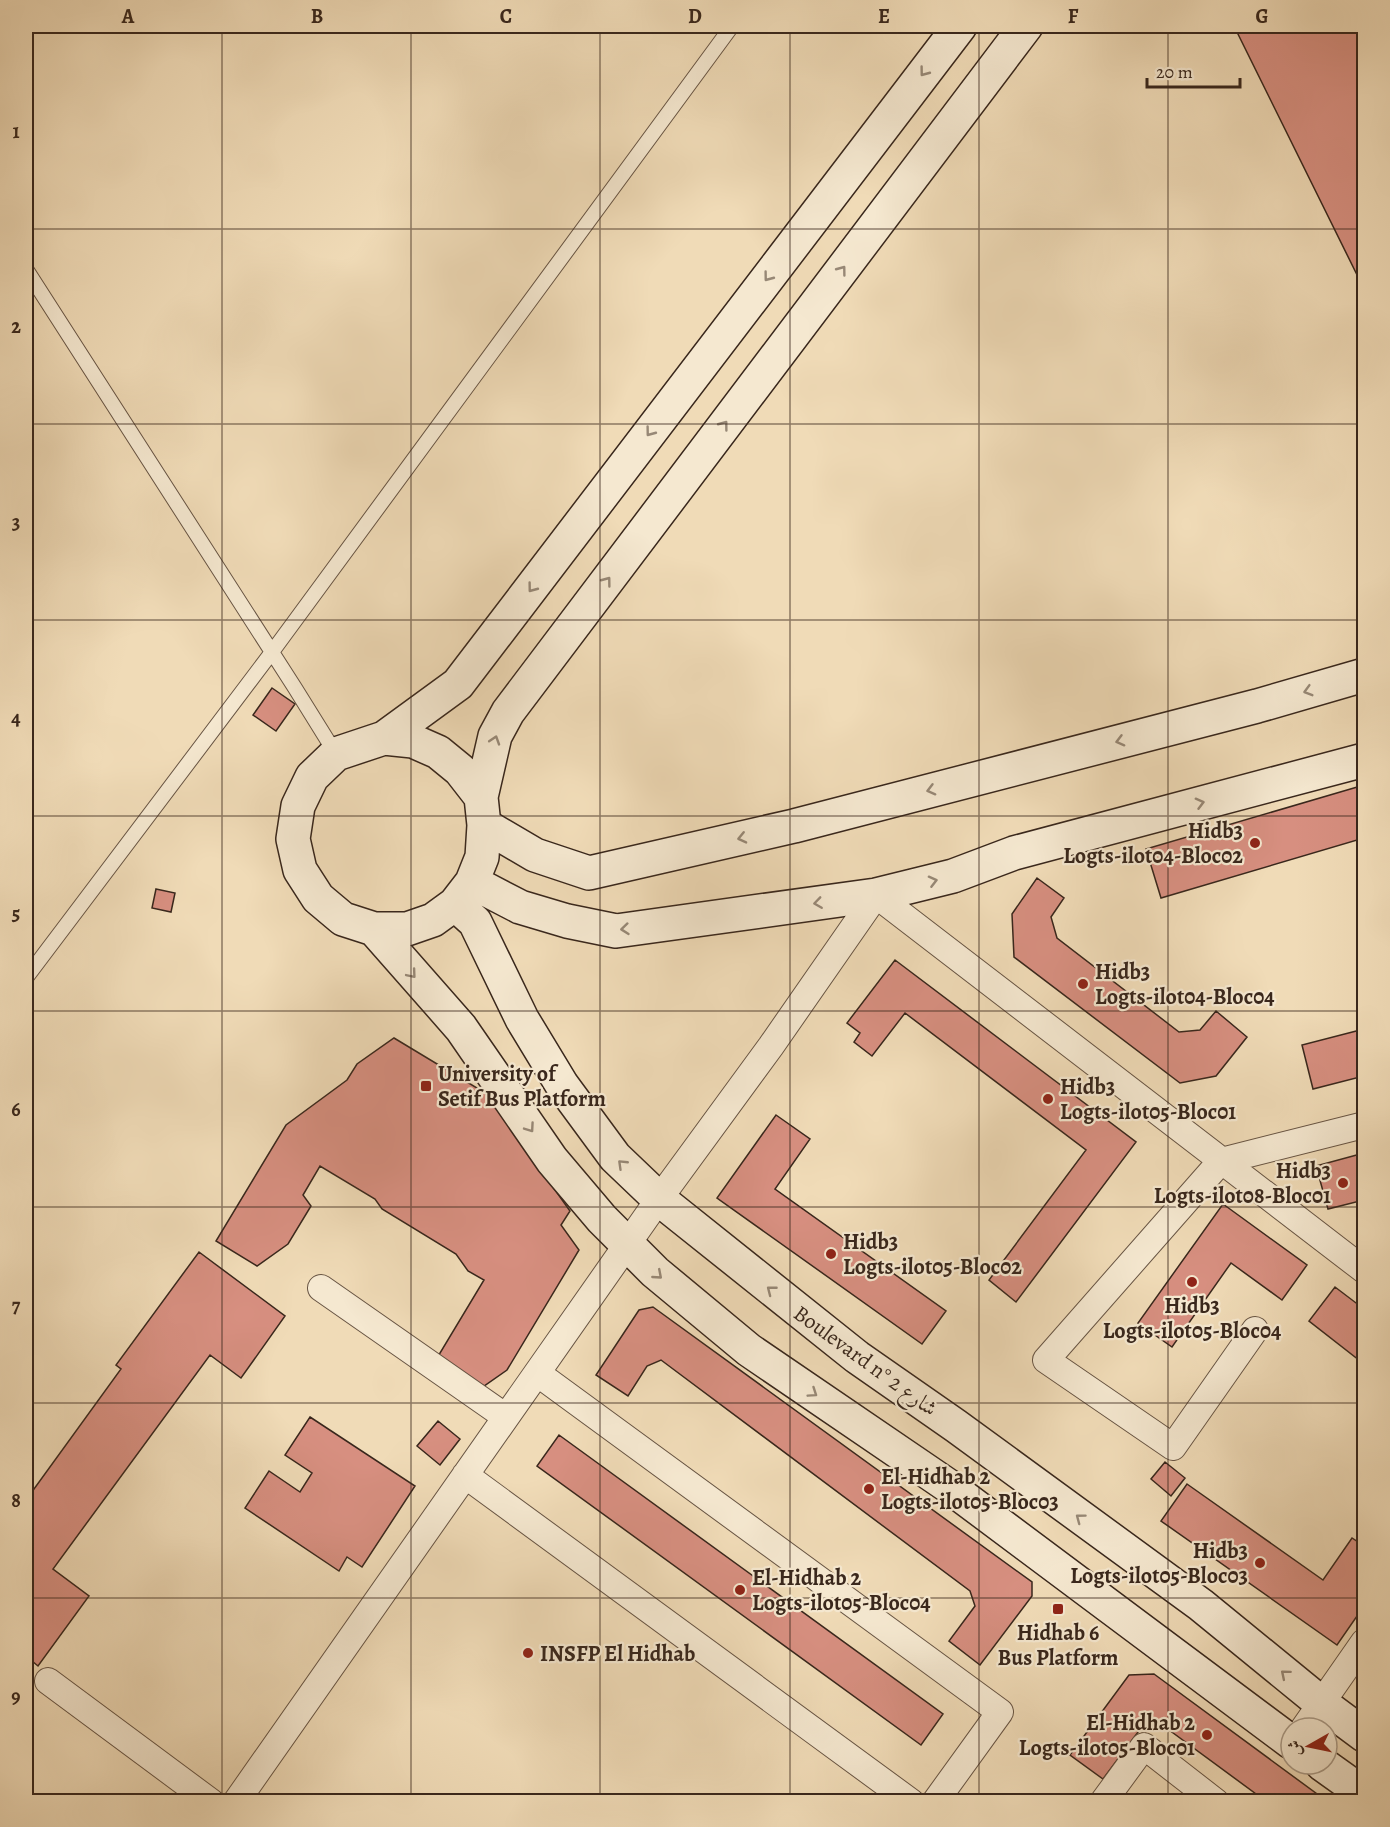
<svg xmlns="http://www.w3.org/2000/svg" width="1390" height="1827" font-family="Alegreya,Amiri,serif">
<rect width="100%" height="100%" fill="#f0dbb7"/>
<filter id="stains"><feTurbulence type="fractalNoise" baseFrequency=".00333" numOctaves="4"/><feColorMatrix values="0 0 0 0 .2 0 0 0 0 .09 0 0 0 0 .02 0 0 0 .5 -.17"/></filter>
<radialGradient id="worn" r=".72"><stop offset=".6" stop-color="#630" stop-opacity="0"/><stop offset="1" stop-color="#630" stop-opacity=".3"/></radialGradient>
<!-- building -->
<path fill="#d78f80" stroke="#39271c" stroke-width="1.5" d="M1234,26H1364V289Z
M272,688L295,704L276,731L253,715Z
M1364,785V838L1161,898L1146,849Z
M1037,878L1064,898L1051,917L1057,938L1179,1032L1200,1030L1216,1011L1247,1037L1216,1076L1180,1083L1014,957L1012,914Z
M156,889L175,893L171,912L152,908Z
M895,960L1136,1142L1016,1302L989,1280L1086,1150L905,1013L872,1056L854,1042L860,1033L847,1023Z
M1364,1029V1076L1313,1089L1302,1045Z
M394,1038L487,1094L570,1211L561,1225L579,1250L507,1370L484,1386L437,1358L484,1280L468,1271L456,1254L382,1209L375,1199L320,1166L303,1195L311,1206L288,1244L257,1266L216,1241L286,1125L347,1080L357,1064Z
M776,1115L810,1139L775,1189L946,1311L922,1344L717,1198Z
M1364,1153V1200L1328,1209L1316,1166Z
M1223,1204L1307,1265L1282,1300L1231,1263L1172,1347L1138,1323Z
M199,1252L285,1316L241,1378L210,1355L53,1569L89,1596L38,1666L26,1656V1500L121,1369L116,1365Z
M1335,1287L1364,1309V1364L1309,1321Z
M653,1307L1032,1582V1596L980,1665L949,1641L975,1606L970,1591L661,1360L647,1366L628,1396L596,1375L639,1310Z
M310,1417L415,1486L362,1567L347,1557L339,1571L245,1508L269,1471L300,1492L312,1473L285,1455Z
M438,1421L460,1439L440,1465L417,1446Z
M559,1435L943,1714L921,1745L537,1466Z
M1165,1462L1185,1478L1171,1496L1151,1479Z
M1187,1484L1323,1580L1352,1538L1364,1546V1606L1337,1645L1161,1521Z
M1154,1674L1328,1802H1267L1150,1716L1103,1779L1070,1755L1129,1675Z"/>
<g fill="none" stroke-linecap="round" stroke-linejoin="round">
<defs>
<path id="lane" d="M26,269L295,688L336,754
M26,978L272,652L732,26"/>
<path id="street" d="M321,1288L506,1417
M1255,1330L1173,1447L1046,1360L1221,1161L1364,1125
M537,1373L1000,1712L935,1802
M465,1475L911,1802
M48,1681L211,1802
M1304,1728L1364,1642
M236,1802L659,1199L771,1046L876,895L1364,1270
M1103,1802L1144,1746L1216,1802"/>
<path id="secondary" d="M384,738L458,684L960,26
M384,738L413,741L438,752L460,770L481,797L484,825L482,857L472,882L455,904L433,920L407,929H374L343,919L318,898L300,870L293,839L298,806L312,777L336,754Z
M481,797L495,736L508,712L1026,26
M484,825L535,855L589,873L794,826L1257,706L1364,675
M472,882L520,907L567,921L616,931L876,895L953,876L1014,853L1364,760
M455,904L475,922L522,1019L562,1085L615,1157L659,1199L857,1357L956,1426L1201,1605L1321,1703L1364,1735
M374,929L461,1028L552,1160L602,1219L655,1272L749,1350L947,1485L1291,1742
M1322,1764L1364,1794"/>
</defs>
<!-- lane casing -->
<use href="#lane" stroke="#675443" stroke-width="16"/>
<!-- street casing -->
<use href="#street" stroke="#675443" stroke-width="28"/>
<!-- secondary casing -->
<use href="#secondary" stroke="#39271c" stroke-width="36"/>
<!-- lane -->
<use href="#lane" stroke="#f5e8d0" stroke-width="14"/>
<!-- street -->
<use href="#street" stroke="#f5e8d0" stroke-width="26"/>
<!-- secondary -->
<use href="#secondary" stroke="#f5e8d0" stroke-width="33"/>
</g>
<!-- one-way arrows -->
<defs><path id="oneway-chevron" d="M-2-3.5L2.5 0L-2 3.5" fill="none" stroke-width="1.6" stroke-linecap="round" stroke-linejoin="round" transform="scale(1.5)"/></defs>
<g stroke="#978876">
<use href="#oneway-chevron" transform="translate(924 72) rotate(127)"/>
<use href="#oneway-chevron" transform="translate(842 270) rotate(-53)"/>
<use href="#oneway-chevron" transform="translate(768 277) rotate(127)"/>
<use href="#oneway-chevron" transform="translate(724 425) rotate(-53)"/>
<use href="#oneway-chevron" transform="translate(650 432) rotate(127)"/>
<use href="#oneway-chevron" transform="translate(607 581) rotate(-53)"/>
<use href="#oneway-chevron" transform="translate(532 588) rotate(127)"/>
<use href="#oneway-chevron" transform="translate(1308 691) rotate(164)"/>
<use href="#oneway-chevron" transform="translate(495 740) rotate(-72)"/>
<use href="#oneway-chevron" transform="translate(1120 741) rotate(165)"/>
<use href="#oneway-chevron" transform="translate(931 790) rotate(165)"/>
<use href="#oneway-chevron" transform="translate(1200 803) rotate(-15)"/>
<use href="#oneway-chevron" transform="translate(742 838) rotate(167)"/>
<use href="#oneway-chevron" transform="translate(933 881) rotate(-14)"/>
<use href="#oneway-chevron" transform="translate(818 903) rotate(172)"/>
<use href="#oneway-chevron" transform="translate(625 929) rotate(174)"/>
<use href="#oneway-chevron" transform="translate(412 974) rotate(50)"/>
<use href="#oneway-chevron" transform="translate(530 1128) rotate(55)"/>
<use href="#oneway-chevron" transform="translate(622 1164) rotate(-136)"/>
<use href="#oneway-chevron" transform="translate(658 1275) rotate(41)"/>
<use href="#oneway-chevron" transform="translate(771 1290) rotate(-142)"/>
<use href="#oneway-chevron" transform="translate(813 1393) rotate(34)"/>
<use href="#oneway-chevron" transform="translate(1080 1518) rotate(-143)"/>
<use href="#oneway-chevron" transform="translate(1285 1674) rotate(-140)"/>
</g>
<!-- grid -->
<path fill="none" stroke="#39271c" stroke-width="1.5" stroke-opacity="0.55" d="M222,26V1802M411,26V1802M600,26V1802M790,26V1802M979,26V1802M1168,26V1802M26,229H1364M26,424H1364M26,620H1364M26,816H1364M26,1011H1364M26,1207H1364M26,1403H1364M26,1598H1364"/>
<!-- markers -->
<g fill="#8f2418" stroke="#f5e8d0" stroke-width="2">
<circle cx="1255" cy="843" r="6"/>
<circle cx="1083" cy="984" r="6"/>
<rect x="420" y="1080" width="12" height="12" rx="3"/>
<circle cx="1048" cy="1099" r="6"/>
<circle cx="1343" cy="1183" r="6"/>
<circle cx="831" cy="1254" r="6"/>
<circle cx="1192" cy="1282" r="6"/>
<circle cx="869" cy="1489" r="6"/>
<circle cx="1260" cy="1563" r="6"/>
<circle cx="740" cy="1590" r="6"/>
<rect x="1052" y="1603" width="12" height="12" rx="3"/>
<circle cx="528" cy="1653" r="6"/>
<circle cx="1207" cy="1735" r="6"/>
</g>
<g text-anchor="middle" stroke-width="4.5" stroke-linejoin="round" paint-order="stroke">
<!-- poi labels -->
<g font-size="22" font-weight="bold" fill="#39271c" stroke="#f5e8d0" text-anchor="start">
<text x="1243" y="838" text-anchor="end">Hidb3<tspan x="1243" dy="25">Logts-ilot04-Bloc02</tspan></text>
<text x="1095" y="979">Hidb3<tspan x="1095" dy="25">Logts-ilot04-Bloc04</tspan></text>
<text x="438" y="1081">University of<tspan x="438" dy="25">Setif Bus Platform</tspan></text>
<text x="1060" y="1094">Hidb3<tspan x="1060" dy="25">Logts-ilot05-Bloc01</tspan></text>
<text x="1331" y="1178" text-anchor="end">Hidb3<tspan x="1331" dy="25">Logts-ilot08-Bloc01</tspan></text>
<text x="843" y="1249">Hidb3<tspan x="843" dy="25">Logts-ilot05-Bloc02</tspan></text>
<text x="1192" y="1313" text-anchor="middle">Hidb3<tspan x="1192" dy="25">Logts-ilot05-Bloc04</tspan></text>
<text x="881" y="1484">El-Hidhab 2<tspan x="881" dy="25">Logts-ilot05-Bloc03</tspan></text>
<text x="1248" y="1558" text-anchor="end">Hidb3<tspan x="1248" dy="25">Logts-ilot05-Bloc03</tspan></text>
<text x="752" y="1585">El-Hidhab 2<tspan x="752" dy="25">Logts-ilot05-Bloc04</tspan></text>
<text x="1058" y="1640" text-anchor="middle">Hidhab 6<tspan x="1058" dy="25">Bus Platform</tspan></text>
<text x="540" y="1661">INSFP El Hidhab</text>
<text x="1195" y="1730" text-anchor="end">El-Hidhab 2<tspan x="1195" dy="25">Logts-ilot05-Bloc01</tspan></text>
</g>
<!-- street labels -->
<g font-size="22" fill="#39271c" stroke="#f5e8d0">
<text transform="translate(866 1360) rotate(36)" y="8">Boulevard n° شارع 2</text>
</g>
</g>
<!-- margin -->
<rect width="1390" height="1827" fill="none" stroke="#f0dbb7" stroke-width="66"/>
<!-- north arrow -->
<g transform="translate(1309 1746) rotate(261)"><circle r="28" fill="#f5e8d0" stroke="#aa9b88" stroke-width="1.5"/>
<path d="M0-4.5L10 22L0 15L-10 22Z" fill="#8f2418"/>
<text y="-9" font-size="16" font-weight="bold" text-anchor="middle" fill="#39271c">ش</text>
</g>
<!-- scale -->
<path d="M1147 78v9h93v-9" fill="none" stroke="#39271c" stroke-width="3"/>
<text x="1156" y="78" font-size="18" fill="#39271c" stroke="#f5e8d0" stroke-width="4.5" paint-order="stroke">20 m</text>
<rect x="33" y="33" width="1324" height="1761" fill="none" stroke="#39271c" stroke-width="2"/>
<g font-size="20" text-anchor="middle" font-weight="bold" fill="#39271c">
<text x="128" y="23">A</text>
<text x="317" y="23">B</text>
<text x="506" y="23">C</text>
<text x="695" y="23">D</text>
<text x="884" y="23">E</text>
<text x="1073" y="23">F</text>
<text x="1262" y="23">G</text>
<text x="16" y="138">1</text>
<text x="16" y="333">2</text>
<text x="16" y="529">3</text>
<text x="16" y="725">4</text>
<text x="16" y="920">5</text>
<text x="16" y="1116">6</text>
<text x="16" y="1312">7</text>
<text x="16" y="1507">8</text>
<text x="16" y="1703">9</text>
</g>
<rect width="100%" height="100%" filter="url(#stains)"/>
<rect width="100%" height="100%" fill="url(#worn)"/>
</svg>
